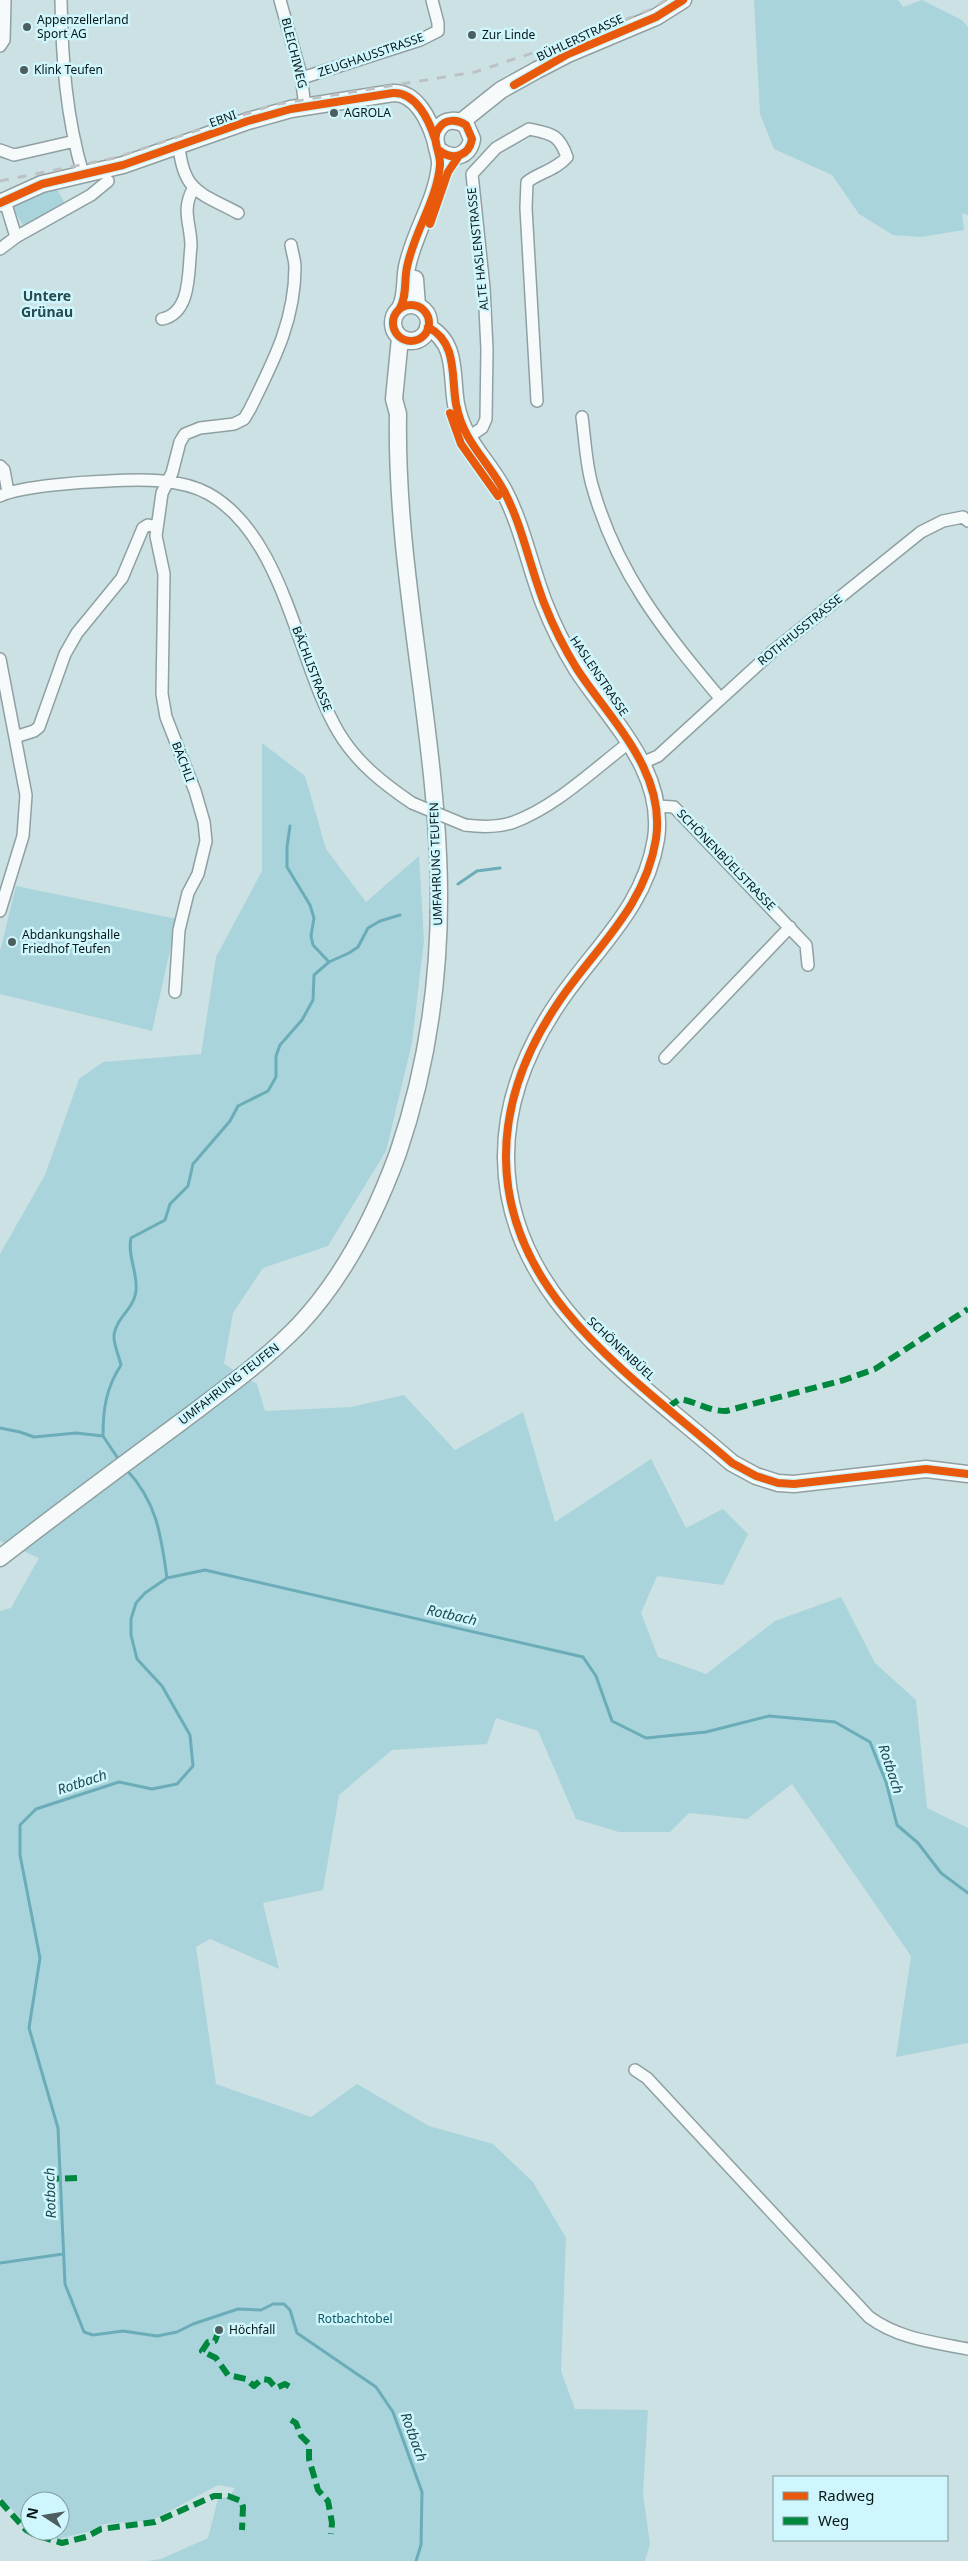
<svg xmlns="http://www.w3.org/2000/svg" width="968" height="2561" font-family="'Noto Sans',sans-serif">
<rect width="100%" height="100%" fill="#cce1e4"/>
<!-- green -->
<path fill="#aad4db" d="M754,0H898L903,7L922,0L962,20L968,27V215L962,213L964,230L921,237L893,235L859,214L832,175L774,149L760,114Z
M55,186L66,205L24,227L13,208L16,202Z
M262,743L305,776L326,849L366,902L419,856L424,940L412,1043L386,1151L328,1246L263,1268L233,1313L224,1364L257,1384L265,1411L351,1407L404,1395L455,1450L523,1412L555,1522L651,1459L686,1528L723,1509L748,1534L723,1585L657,1576L641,1613L658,1657L706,1674L775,1621L841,1597L875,1663L916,1700L927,1808L968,1828V2043L896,2057L911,1956L792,1784L747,1819L689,1813L670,1832H619L576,1819L538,1731L496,1718L487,1744L392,1750L339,1795L323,1890L263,1903L279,1969L210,1939L196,1947L216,2084L311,2117L357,2084L429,2126L493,2144L533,2182L566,2238L561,2371L575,2409L648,2410L643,2494L650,2544L645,2561H147L161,2559L208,2538L218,2499L230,2496L235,2488L218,2485L153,2520L104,2524L87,2532L58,2539L32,2531H60V2501H30V2528L0,2497V1611L11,1608L39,1558L0,1541V1254L45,1175L79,1079L103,1062L201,1054L216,957L262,871Z
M16,886L177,919L152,1031L0,994V951Z"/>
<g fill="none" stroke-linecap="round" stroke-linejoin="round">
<!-- stream -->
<path stroke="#6aadb8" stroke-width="3" d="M458,884L477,871L500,868
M329,962L349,953L358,947L368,928L380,921L400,915
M0,1428L20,1432L34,1437L76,1433L103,1436L119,1460
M103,1436C103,1409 106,1388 121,1365C119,1356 113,1343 114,1335C116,1318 134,1309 136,1291C138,1273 127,1255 131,1238L165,1220L170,1204L188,1186L193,1164L230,1121L238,1106L268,1091L276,1077V1056L280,1045L302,1020L313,1000L314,975L329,962L313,945L311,936L314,918L310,905L287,867V847L290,826
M126,1469C157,1502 161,1535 167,1578
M0,2263L63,2254
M416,2561L421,2545L422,2492L393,2412L376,2387L297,2333L290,2310L284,2304H273L261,2310L238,2309L193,2324L177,2332L157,2336L123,2331L93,2335L84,2332L65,2284L58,2128L29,2028L40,1958L20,1855V1825L36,1809L119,1782L152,1789L177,1784L193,1766L190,1735L162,1686L137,1659L131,1635V1619L136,1603L145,1593L167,1578L205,1570L583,1657L596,1676L612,1721L646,1738L706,1732L769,1716L835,1722L870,1742L886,1782L897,1825L918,1843L941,1873L968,1893"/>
<defs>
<path id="street" d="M61,0C62,59 66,117 83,174
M280,0L301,75L305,107
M0,46L4,40L5,1
M302,78L420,40L438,31V23L432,0
M179,147C184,193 201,193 238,213
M0,150L14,155L75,141
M16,237L91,195L108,181
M0,249L16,237L5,201
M162,319C192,313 188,270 191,246C191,224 181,211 193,189
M582,417C585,439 586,464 592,485C616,572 663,630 720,698
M467,438L482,428L486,419L487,349L484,288L472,174L496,148L529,129C552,134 559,134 567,157C556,170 540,172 527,182L526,208L537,401
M0,466L4,470L8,492
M0,496C21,486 83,482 108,481C140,479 180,478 209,494C285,537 297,663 339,733C357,763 384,784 412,803
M0,659L26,795L23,836L0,911
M15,737L34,731L39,727L65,654L77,633L122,578L143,528L148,525L157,527
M642,763L658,756L772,652L921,532L943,521L963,517L968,521
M656,806L674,807L806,945L808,965
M465,825C481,827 498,828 514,822C557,806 594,769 630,742
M175,992L179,930L188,893L198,874L206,841L204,822L195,791L166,717L162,694L164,574L156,536L162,493L172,473L180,442L185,434L200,428L234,424L244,419L250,409C273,362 295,321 295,267C295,260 292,252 291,245
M665,1058L790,927
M635,2070L647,2078L869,2317C899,2339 933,2342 968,2349"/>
<path id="secondary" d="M461,122L501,90L537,70L568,54L656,17L683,0
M0,203L42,184L123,165L248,121L291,109L393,93C416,92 429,120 435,139
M415,279L417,306
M393 323a18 18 0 1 1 36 0a18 18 0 1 1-36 0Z
M400,308C407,296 404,281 407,267C414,232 437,200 440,165C441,152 430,139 439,128C445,119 457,119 466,125L472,139C469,156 453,161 440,151
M428,327C458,343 451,376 456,404C463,442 487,459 504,491C522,525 530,567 544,603C553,626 564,648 577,669C611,721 666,771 656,839C645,908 595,948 558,1003C489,1105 486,1213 565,1310C610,1366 677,1415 732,1463L756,1476L778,1483L794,1484L926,1469L968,1474
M0,1558C59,1512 120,1467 181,1422C222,1391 263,1362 299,1325C345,1276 375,1216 398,1153C426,1071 439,984 439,898C439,736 395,577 398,414L394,399L400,338"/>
</defs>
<!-- street casing -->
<use href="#street" stroke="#8fa0a2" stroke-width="14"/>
<!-- secondary casing -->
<use href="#secondary" stroke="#8fa0a2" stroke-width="19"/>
<!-- street -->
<use href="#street" stroke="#f7fafb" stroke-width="11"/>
<!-- secondary -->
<use href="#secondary" stroke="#f7fafb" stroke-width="16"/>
<!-- rail -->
<path stroke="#bcc2c3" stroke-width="3" stroke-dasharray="9 9" stroke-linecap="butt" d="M0,181L115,158L273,105L475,72L590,34L652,9L666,0"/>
<defs>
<path id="street-bridge" d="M412,803L465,825"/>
</defs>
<!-- street-bridge casing -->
<use href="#street-bridge" stroke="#8fa0a2" stroke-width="14" stroke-linecap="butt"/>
<!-- street-bridge -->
<use href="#street-bridge" stroke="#f7fafb" stroke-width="11"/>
<!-- quiet -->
<path stroke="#00873e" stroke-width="6" stroke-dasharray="12 6" stroke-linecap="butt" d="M668,1407L680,1399C698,1402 707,1411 726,1411L844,1380L875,1369L968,1309
M47,2179L77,2178
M219,2330L215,2341L208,2342L202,2351L216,2358L228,2375L246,2379L254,2386L262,2379L269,2380L276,2388L285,2384L292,2388
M291,2420L296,2423L301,2436L309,2444V2459L318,2490L328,2501L332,2523L331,2534
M0,2501L26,2530L35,2535L62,2543L86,2537L101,2529L155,2522L214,2496H228L241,2501L243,2507L242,2530"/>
<defs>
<path id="cycleway" d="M514,85L568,54L656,17L683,0
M0,203L42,184L123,165L248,121L291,109L393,93C416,92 429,120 435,139
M430,224L448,172L458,157
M393 323a18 18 0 1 1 36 0a18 18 0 1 1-36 0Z
M400,308C407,296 404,281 407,267C414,232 437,200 440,165C441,152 430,139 439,128C445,119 457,119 466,125L472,139C469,156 453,161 440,151
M428,327C458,343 451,376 456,404C463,442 487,459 504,491C522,525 530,567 544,603C553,626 564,648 577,669C611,721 666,771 656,839C645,908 595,948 558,1003C489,1105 486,1213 565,1310C610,1366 677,1415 732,1463L756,1476L778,1483L794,1484L926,1469L968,1474
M450,413L461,444L498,496"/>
</defs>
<!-- cycleway casing -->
<use href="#cycleway" stroke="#cff6fc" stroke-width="11"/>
<!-- cycleway -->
<use href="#cycleway" stroke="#e8590c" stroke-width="8"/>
</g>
<!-- markers -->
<g fill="#4d5e60" stroke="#cff6fc" stroke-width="2">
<circle cx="27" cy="27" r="5"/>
<circle cx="472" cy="35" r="5"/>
<circle cx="24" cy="70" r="5"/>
<circle cx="334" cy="113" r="5"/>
<circle cx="12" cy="942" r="5"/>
<circle cx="219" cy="2330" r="5"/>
</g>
<g text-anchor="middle" stroke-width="5" stroke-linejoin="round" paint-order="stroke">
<!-- poi labels -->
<g font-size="12" fill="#081719" stroke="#cff6fc" text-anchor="start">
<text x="37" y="24">Appenzellerland<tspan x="37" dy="14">Sport AG</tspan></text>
<text x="482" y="39">Zur Linde</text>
<text x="34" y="74">Klink Teufen</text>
<text x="344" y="117">AGROLA</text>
<text x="22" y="939">Abdankungshalle<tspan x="22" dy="14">Friedhof Teufen</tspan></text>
<text x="229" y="2334">Höchfall</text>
</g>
<!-- street labels -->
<g font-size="12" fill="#081719" stroke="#cff6fc">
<text transform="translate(580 38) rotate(-25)" y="4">BÜHLERSTRASSE</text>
<text transform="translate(294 53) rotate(76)" y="4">BLEICHIWEG</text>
<text transform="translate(371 55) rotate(-19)" y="4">ZEUGHAUSSTRASSE</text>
<text transform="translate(223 119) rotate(-20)" y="4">EBNI</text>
<text transform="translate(478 249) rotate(-96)" y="4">ALTE HASLENSTRASSE</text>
<text transform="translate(800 630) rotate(-39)" y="4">ROTHHUSSTRASSE</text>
<text transform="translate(312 669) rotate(69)" y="4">BÄCHLISTRASSE</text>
<text transform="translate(599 676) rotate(56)" y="4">HASLENSTRASSE</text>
<text transform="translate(183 762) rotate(69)" y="4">BÄCHLI</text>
<text transform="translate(726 860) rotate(46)" y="4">SCHÖNENBÜELSTRASSE</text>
<text transform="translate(436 864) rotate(-92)" y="4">UMFAHRUNG TEUFEN</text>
<text transform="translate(621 1349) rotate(43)" y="4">SCHÖNENBÜEL</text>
<text transform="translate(229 1384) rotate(-38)" y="4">UMFAHRUNG TEUFEN</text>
</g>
<!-- park labels -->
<g font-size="12" fill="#0d5863" stroke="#cff6fc">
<text x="355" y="2323">Rotbachtobel</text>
</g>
<!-- neighbourhood labels -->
<g font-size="14" font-weight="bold" fill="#274a50" stroke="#cff6fc">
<text x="47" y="301">Untere<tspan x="47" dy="16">Grünau</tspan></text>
</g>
<!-- water labels -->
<g font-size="14" font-style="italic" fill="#1f474e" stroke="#cff6fc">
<text transform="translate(452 1615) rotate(13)" y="5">Rotbach</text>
<text transform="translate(891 1769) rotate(72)" y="5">Rotbach</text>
<text transform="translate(82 1782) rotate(-18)" y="5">Rotbach</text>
<text transform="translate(50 2193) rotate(-92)" y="5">Rotbach</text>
<text transform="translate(414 2437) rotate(70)" y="5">Rotbach</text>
</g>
</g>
<!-- legend -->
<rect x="773" y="2476" width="175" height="65" fill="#cff6fc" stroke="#7f9da1"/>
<rect x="783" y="2492" width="25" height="8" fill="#e8590c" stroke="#7f9da1"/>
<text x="818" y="2501" font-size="15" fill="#081719">Radweg</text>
<rect x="783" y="2517" width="25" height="8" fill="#00873e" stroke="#7f9da1"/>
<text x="818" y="2526" font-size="15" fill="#081719">Weg</text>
<!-- north arrow -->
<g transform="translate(45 2516) rotate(282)"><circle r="24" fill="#cff6fc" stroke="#7f9da1"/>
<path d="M0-4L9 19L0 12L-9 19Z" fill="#4d5e60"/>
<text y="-8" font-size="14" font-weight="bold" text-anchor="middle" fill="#081719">N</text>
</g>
</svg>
